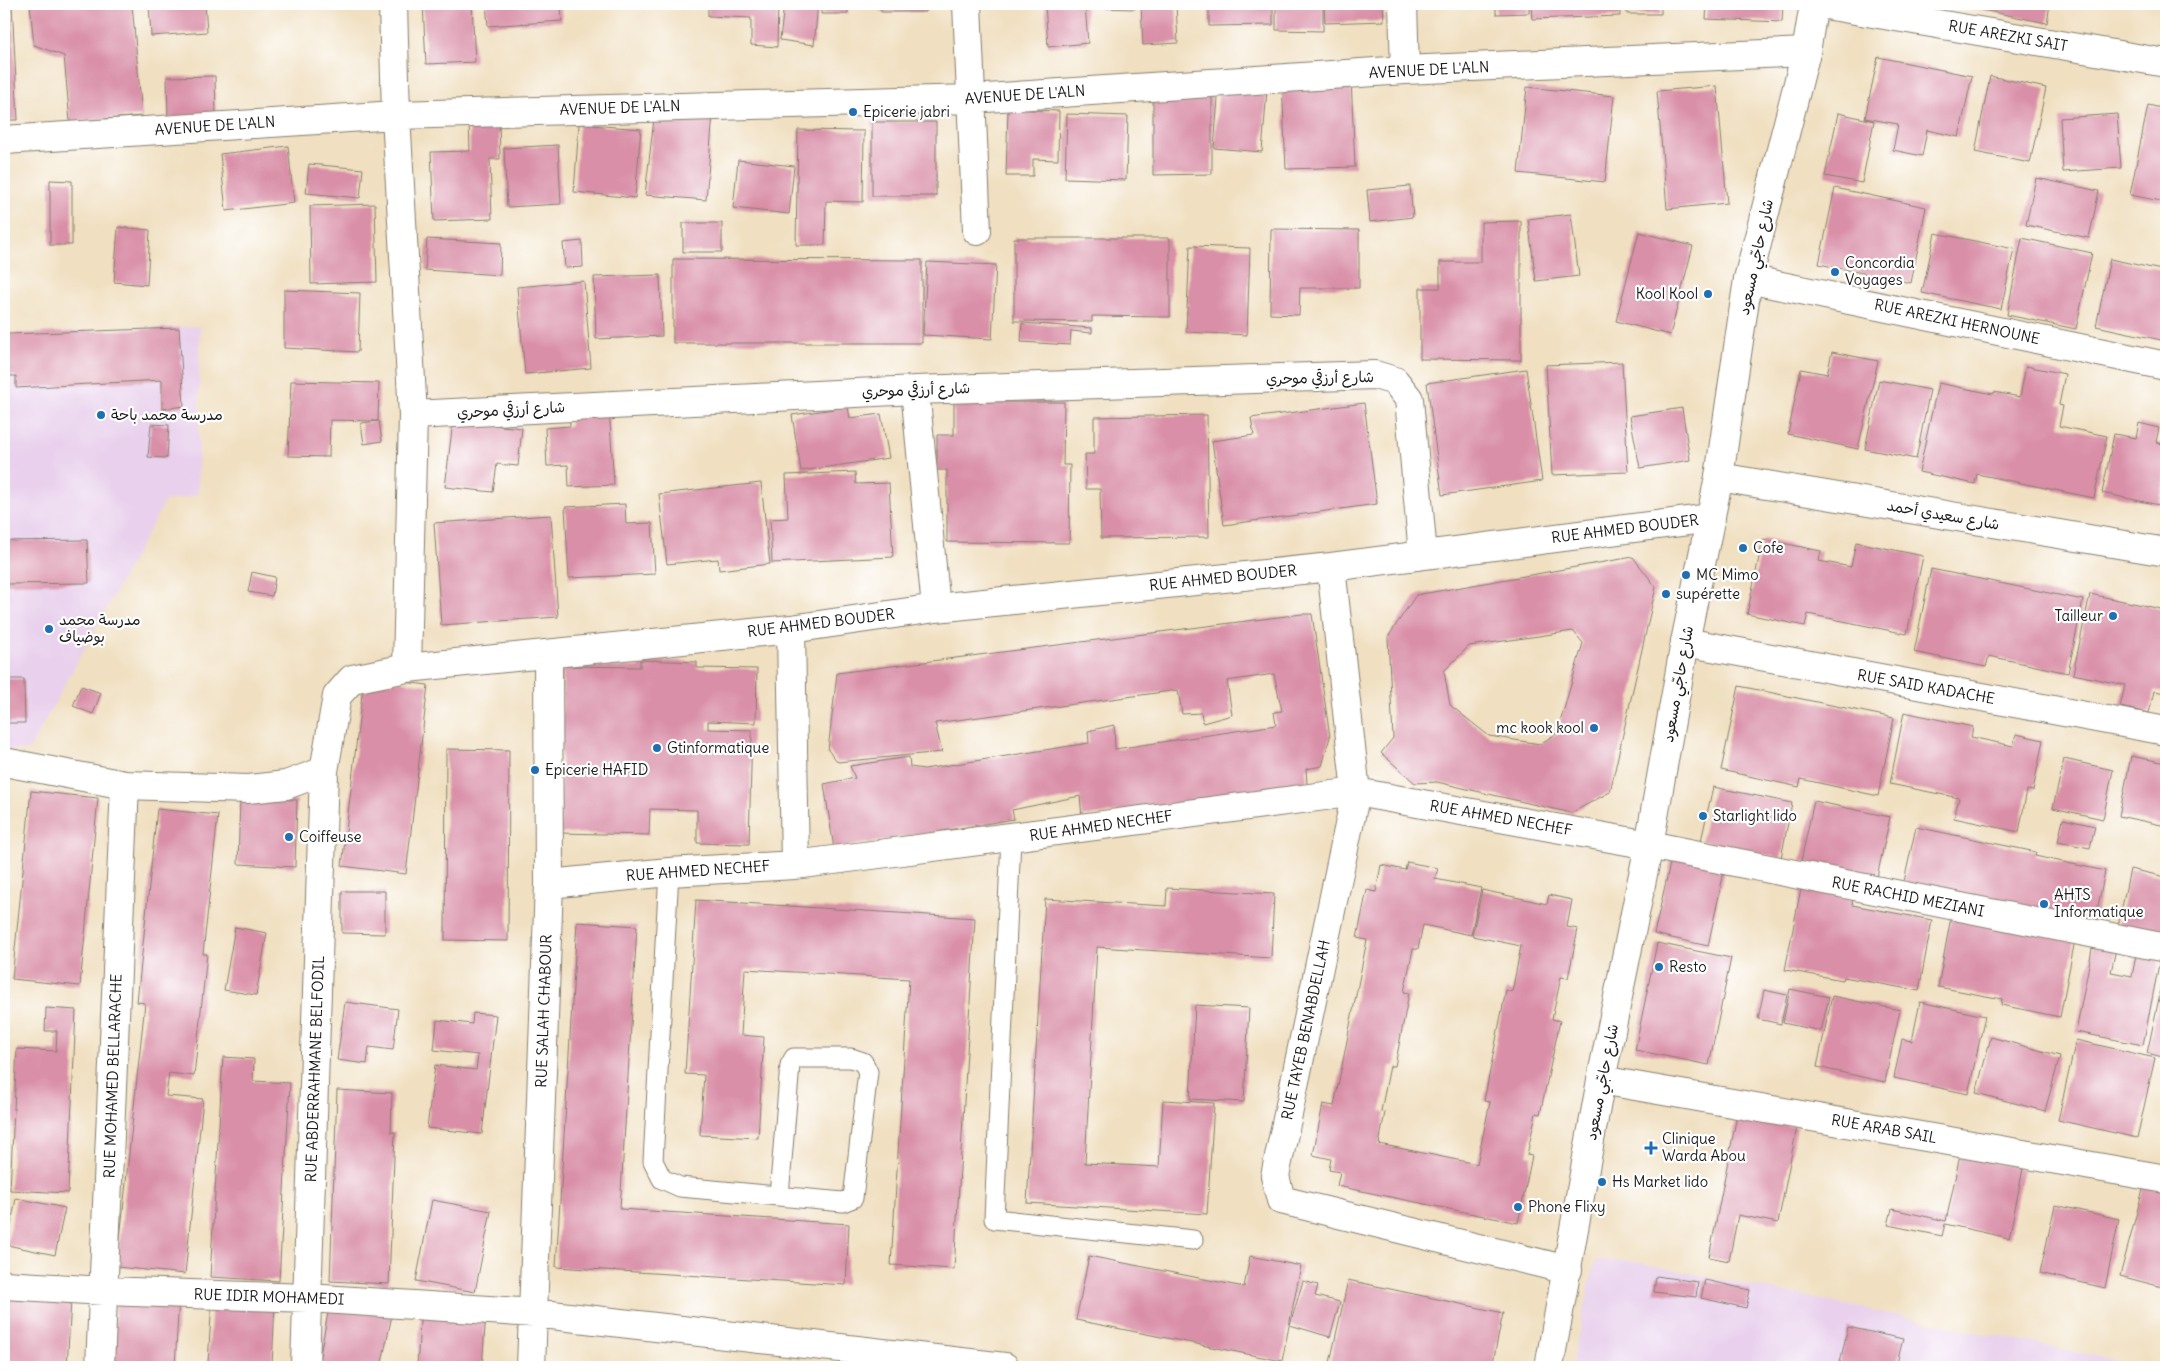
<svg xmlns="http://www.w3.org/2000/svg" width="2170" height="1371" font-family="Delius,'Playpen Sans Arabic',sans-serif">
<rect width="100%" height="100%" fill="#fff"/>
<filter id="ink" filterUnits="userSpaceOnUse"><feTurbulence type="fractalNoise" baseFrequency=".02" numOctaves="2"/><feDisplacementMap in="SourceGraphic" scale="10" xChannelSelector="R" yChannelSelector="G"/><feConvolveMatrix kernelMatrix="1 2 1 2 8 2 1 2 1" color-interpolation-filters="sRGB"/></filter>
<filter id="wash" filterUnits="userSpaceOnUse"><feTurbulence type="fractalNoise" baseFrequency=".0096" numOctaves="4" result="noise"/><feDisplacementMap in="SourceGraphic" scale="20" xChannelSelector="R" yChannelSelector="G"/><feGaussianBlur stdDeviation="1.12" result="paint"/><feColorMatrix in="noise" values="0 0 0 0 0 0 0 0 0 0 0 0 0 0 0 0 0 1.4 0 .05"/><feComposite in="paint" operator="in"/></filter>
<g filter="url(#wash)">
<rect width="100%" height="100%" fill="#f0dfc0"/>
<!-- built -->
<path fill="#e9d1ed" d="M4,324H6L8,334L200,326L198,495L165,501L29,750H4Z
M1595,1260L1631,1261L2150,1367H1571Z"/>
<g id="blocks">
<!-- building -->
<path fill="#d98fa7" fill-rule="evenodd" d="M4,4H12L18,120H4Z
M30,4H132L142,116L70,122L64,56L34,45Z
M149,4H205L207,32L151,36Z
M423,4H472L475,62L426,64Z
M486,4H561L562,21L488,26Z
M708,4H778L777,47L751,45V18L708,16Z
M784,4H818L814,45L780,40Z
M821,4H848V14H821Z
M881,4H926V12H881Z
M1045,4H1085L1088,43L1048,47Z
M1097,4H1135V9L1097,8Z
M1141,4H1176L1178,43L1143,45Z
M1209,4H1273V25L1209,26Z
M1276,4H1323V31L1276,30Z
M1324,4H1383L1384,21L1325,23Z
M1496,4H1529V13L1496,14Z
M1531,4H1619L1620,16L1532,19Z
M1627,4H1661V14H1627Z
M1707,4H1783L1782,22L1706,19Z
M1953,4H2050L2047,23Z
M1878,57L1972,76L1959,137L1927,130L1922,156L1893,150L1898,124L1865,118Z
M215,76L216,117L168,118L167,77Z
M1990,76L2046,88L2030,163L1975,152Z
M1351,78L1355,167L1286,169L1282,81Z
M1219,86L1267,90L1262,152L1214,148Z
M1717,86L1727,203L1667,209L1657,91Z
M1527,87L1614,96L1605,182L1518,173Z
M1153,95L1212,96V174L1153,175Z
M2148,105L2166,109V202L2130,195Z
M1008,109L1059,111L1058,160L1033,159V176H1006Z
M713,113L706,200L645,195L654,119Z
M1838,113L1874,121L1862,183L1825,176Z
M1067,114L1128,116L1126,180L1065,178Z
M2117,114L2121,168L2063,172L2060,118Z
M499,120L500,159H490L492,219L434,221L431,152L470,151L469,121Z
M872,122H936V196H872Z
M579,124L641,129L635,198L574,192Z
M798,130L864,131L863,202L826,201L825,245H796Z
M558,145L561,204L507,207L504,148Z
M288,146L294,203L226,211L220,154Z
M738,160L794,166L789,214L733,208Z
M309,164L363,169L360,198L306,193Z
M2036,178L2099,191L2089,238L2026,225Z
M50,180L72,181V245H50Z
M1410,186L1413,217L1370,222L1367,190Z
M1835,188L1926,207L1911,283L1819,264Z
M375,204L377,282L311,284L310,206Z
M1571,214L1579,276L1536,281L1528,219Z
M1521,221V360L1420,359V288H1440V262H1481V222Z
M683,223H722V252H683Z
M118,227L150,230L147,285L114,282Z
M1271,229L1359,230V288H1300L1299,315L1270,314Z
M1639,232L1693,246L1670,335L1616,321Z
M1935,233L2014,249L2001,309L1922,293Z
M1014,238H1170V317L1092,316V322L1014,321Z
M2022,238L2092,253L2076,329L2007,315Z
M427,239L501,243L500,275L425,270Z
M582,241L583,267L565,268L563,243Z
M1190,246L1250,248L1247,335L1186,332Z
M673,259L922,260V343H673Z
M2110,259L2166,271V341L2096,326Z
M927,262L996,265L992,339L923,335Z
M660,275L662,336L596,339L594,277Z
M584,281L591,368L525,374L517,287Z
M284,290L360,293L358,352L284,348Z
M1022,323L1092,328V333L1071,331L1070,345L1021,342Z
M4,324H6L8,334L179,328L184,406L162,409V380L16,388V376H4Z
M1832,352L1878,361L1858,449L1788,434L1801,369L1827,374Z
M1622,362L1628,472L1552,475L1546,365Z
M2026,366L2065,374L2059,405L2063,406L2059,426L2107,436L2094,498L1977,474L1975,484L1919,472L1938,383L1993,394L1994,392L2020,397Z
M1526,369L1542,481L1442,495L1427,383Z
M1879,380L1930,390L1916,459L1865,449Z
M291,381L379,383L378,421L330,420L329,457L288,456Z
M954,393H1003L1002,402H1064L1063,465H1070L1069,543L947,542V470H937V435H954Z
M1364,403L1377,504L1224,525L1212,441L1254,435L1251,418Z
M609,407L614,485L569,487L568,465L547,466L545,428L570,426L569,409Z
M848,407L850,418L881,414L889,458L801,471L792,415Z
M1682,408L1690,460L1640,468L1630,416Z
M1207,415L1209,537L1101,538L1100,489H1086L1085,454H1094V417Z
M379,421L382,441L364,444L361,423Z
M453,421L522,428L518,466L497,464L493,492L445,487Z
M2139,423L2159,428L2156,442L2166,445V472L2159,505L2102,493L2114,434L2136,438Z
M151,424L169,425L167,458L148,457Z
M855,472L856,484L889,483L893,557L772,563L770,519L788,518L786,475Z
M761,483L770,564L719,570L718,559L667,564L659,494Z
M625,504L626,524L652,523L655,574L569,578L565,507Z
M551,515L558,617L441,625L434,523Z
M1763,539L1821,551L1819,561L1851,567L1856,542L1923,556L1907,634L1808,614L1805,626L1747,614Z
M87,540L89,583L4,584V541Z
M1633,557L1656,587L1610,792L1571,813L1437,782L1415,783L1381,753L1393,738L1388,637L1416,595ZM1573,631L1583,643L1557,733L1540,744L1489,736L1450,705L1444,671L1469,646Z
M1931,569L2083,600L2068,673L1989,656L1986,667L1914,652Z
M252,572L275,577L272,596L248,592Z
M2090,594L2166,610V693L2154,691L2149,713L2120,707L2125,685L2073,674Z
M1302,614H1312L1330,737L1322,766L1306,769L1307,785L1082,817L1080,796L1012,810L1014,819L834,849L824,784L855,778L850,766L909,757L910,767L924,769L1089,743L1088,731L1114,725L1115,749L1276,725L1274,712L1282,711L1274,674L1227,681L1232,715L1203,723L1201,713L1182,714L1178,690L935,723L942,752L838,762L828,750L837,673Z
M640,660L697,662V668L757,669L756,723L708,721V729L752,730L749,844L697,843V810L650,809L649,835L560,833L563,666L640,667Z
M364,677L428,685L406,874L342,866Z
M4,679H24L25,723H4Z
M81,686L101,693L93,714L73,706Z
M1739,686L1894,718L1878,796L1801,779L1799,787L1721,770Z
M1904,712L1973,727L1971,737L2013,746L2016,734L2043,740L2033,791L2027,790L2019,832L1954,818L1959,798L1890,784Z
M446,749L509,750L508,941L445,940Z
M2131,756L2166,763V826L2119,816Z
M2064,759L2113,770L2103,819L2053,808Z
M1713,787L1792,803L1781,858L1701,841Z
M31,791L98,798L80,986L12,979Z
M4,798H9L5,852H4Z
M240,798L297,800L295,867L238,864Z
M1814,801L1890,817L1877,877L1801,861Z
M157,809L218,815L203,954H207L194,1076L169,1073L166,1096L203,1099L185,1274L117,1267L145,1003L137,1002Z
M2063,819L2095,826L2090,848L2058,842Z
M1916,827L2036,852L2035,856L2105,871L2094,926L1903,886Z
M1672,855L1725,867L1708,946L1654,934Z
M1407,862L1438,868L1435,879L1481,888L1471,935L1423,925L1418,949H1413L1404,992L1409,993L1395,1066H1390L1381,1111L1385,1112L1379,1144L1477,1164L1490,1102L1484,1101L1506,990L1512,992L1521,946L1472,936L1482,890L1547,904L1549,895L1572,900L1567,927L1578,929L1568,978L1561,977L1552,1019L1560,1021L1540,1114L1536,1113L1527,1155L1532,1156L1518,1223L1337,1186L1340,1172L1329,1170L1331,1159L1313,1155L1323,1104L1334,1106L1367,940L1357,938L1367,890L1376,892L1381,865L1405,870Z
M2130,869L2166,877V941L2117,931Z
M1167,888L1274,894L1271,958L1097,947L1085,1163L1159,1167L1163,1100L1214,1103L1207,1214L1027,1203L1045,899L1166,906Z
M1801,888L1853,899L1852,905L1932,920L1919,991L1844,977L1843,980L1785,970Z
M342,891H385V934L342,933Z
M696,900L975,918L954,1269L891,1265L909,979L745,969L741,1035L764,1037L758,1138L700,1135L704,1075L685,1074Z
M1951,917L2075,940L2060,1017L2001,1005L2002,999L1938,987Z
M577,922L637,926L620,1209L849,1224L846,1285L556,1267Z
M235,927L267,933L256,995L224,990Z
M1657,943L1731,958L1709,1065L1635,1050Z
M2093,944L2116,949L2111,972L2132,976L2136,955L2160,959L2143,1045L2076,1032Z
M2165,971H2166V1058L2147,1053Z
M1790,989L1829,997L1821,1031L1783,1023Z
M1764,990L1787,995L1781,1024L1758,1019Z
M1832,996L1900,1010L1885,1082L1817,1067Z
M345,1002L398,1009L393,1050L369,1047L367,1064L337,1060Z
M1920,1002L1985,1016L1968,1094L1894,1078L1902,1039L1912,1041Z
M1195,1005L1249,1008L1244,1102L1190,1099Z
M46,1008L76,1010L68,1193L10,1190L17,1049L56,1051L57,1031H45Z
M473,1013L496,1015L482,1134L427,1128L435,1065L476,1070L478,1055L434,1050L437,1020L472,1024Z
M1991,1037L2060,1056L2045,1111L1976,1093Z
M2076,1040L2155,1058L2137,1138L2058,1120Z
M223,1057L254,1059L253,1081L290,1083L279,1281L210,1277Z
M337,1090L392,1093L391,1132H395L389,1284L330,1281Z
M1737,1115L1797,1127L1778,1223L1738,1215L1729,1261L1709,1257Z
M1960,1155L2023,1169L2009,1238L1945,1224L1942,1236L1888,1225L1892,1209L1946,1221Z
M2145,1182L2166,1188V1288L2120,1276Z
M16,1198L65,1208L55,1255L7,1245Z
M432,1200L491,1211L475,1292L416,1281Z
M2055,1205L2119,1219L2105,1288L2040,1273Z
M1089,1256L1244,1287L1250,1256L1301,1266L1282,1361L1076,1320Z
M1656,1276L1698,1282L1696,1297L1654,1292Z
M1348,1280L1503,1313L1492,1367H1329Z
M1705,1280L1750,1290L1746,1308L1701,1298Z
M1303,1281L1318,1285L1315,1296L1340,1302L1330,1337L1290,1325Z
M116,1293L179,1296L175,1367H112Z
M5,1296L71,1301L67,1367H4Z
M212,1299L275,1303L272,1366L208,1363Z
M330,1302L392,1315L381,1367L318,1366Z
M421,1308L486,1313L482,1367H417Z
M1848,1327L1903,1339L1896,1367H1839Z"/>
</g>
</g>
<g filter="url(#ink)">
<use href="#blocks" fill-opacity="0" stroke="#867e6e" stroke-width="1"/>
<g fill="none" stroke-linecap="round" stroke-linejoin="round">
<defs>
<path id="service" d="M1011,838L994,1219L1193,1240
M669,872L653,1161L662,1179L680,1187L843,1202L853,1198L868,1072L863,1062L851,1058H794L790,1065L779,1196"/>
<path id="minor" d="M393,4L396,115L413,415L407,668
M967,4L977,231
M1403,4L1405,70
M1820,4L2166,63
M4,140L396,115L971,99L1405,70L1806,52
M1748,279L2166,366
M915,390L936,608
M413,415L915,390L1375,375L1395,381L1409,399L1423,555
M1331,567L1356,792L1275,1176L1281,1200L1568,1270
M791,629L795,865
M1685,642L2166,731
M4,762L125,785L248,789L286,785L324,771L337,696L352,679L407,668L791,629L936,608L1331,567L1711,518
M549,884L669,872L795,865L1356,792L1649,845L2166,948
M1601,1080L2166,1179
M4,1285L104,1291L308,1298L534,1313L1005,1367
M100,1367L125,785
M305,1367L324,771
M531,1367L549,884L548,654"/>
<path id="tertiary" d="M1719,477L2166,552"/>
<path id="secondary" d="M1549,1367L1601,1080L1649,845L1685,642L1719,477L1748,279L1806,52L1814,4"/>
</defs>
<!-- service casing -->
<use href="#service" stroke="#867e6e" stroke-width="21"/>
<!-- minor casing -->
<use href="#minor" stroke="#867e6e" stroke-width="30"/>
<!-- tertiary casing -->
<use href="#tertiary" stroke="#867e6e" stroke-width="30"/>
<!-- secondary casing -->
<use href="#secondary" stroke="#867e6e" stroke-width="30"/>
<!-- service -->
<use href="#service" stroke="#fff" stroke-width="19"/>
<!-- minor -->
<use href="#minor" stroke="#fff" stroke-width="28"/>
<!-- tertiary -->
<use href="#tertiary" stroke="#fff" stroke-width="28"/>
<!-- secondary -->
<use href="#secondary" stroke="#fff" stroke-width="28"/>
</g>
</g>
<!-- markers -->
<g fill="#1f6fb2" stroke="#fff" stroke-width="2">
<circle cx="853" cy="112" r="5"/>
<circle cx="1835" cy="272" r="5"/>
<circle cx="1708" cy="294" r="5"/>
<circle cx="101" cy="415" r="5"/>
<circle cx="1743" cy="548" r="5"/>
<circle cx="1686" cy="575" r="5"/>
<circle cx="1666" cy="594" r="5"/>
<circle cx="2113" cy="616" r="5"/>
<circle cx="49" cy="629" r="5"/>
<circle cx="1594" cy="728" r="5"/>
<circle cx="657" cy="748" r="5"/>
<circle cx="535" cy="770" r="5"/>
<circle cx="1703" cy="816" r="5"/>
<circle cx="289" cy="837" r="5"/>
<circle cx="2044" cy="904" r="5"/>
<circle cx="1659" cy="967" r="5"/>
<path d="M1648.5 1140.5h5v5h5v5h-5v5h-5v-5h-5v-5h5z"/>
<circle cx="1602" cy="1182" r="5"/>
<circle cx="1518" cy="1207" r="5"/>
</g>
<g text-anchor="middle" stroke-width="4.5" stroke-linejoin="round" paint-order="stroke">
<!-- street labels -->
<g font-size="15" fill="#1c1c1c" stroke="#fff">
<text transform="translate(2008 36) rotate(10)" y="5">RUE AREZKI SAIT</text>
<text transform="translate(1429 70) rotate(-3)" y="5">AVENUE DE L'ALN</text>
<text transform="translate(1025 95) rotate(-4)" y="5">AVENUE DE L'ALN</text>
<text transform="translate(620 108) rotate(-2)" y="5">AVENUE DE L'ALN</text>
<text transform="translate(215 126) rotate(-4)" y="5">AVENUE DE L'ALN</text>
<text transform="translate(1756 257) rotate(-78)" y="5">شارع حاجّي مسعود</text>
<text transform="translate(1957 322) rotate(12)" y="5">RUE AREZKI HERNOUNE</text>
<text transform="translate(1320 378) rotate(-1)" y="5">شارع أرزقي موحري</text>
<text transform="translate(916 390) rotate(-2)" y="5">شارع أرزقي موحري</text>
<text transform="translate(511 410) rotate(-3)" y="5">شارع أرزقي موحري</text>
<text transform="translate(1943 515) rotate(10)" y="5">شارع سعيدي أحمد</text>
<text transform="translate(1625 529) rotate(-7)" y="5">RUE AHMED BOUDER</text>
<text transform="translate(1223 578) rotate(-6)" y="5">RUE AHMED BOUDER</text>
<text transform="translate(821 623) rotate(-7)" y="5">RUE AHMED BOUDER</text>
<text transform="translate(1678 684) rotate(-80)" y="5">شارع حاجّي مسعود</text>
<text transform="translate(1926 687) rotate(10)" y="5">RUE SAID KADACHE</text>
<text transform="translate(1501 818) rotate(10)" y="5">RUE AHMED NECHEF</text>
<text transform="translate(1101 826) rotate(-8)" y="5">RUE AHMED NECHEF</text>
<text transform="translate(698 871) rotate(-4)" y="5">RUE AHMED NECHEF</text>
<text transform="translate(1908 897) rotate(11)" y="5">RUE RACHID MEZIANI</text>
<text transform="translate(544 1011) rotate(-88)" y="5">RUE SALAH CHABOUR</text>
<text transform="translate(1306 1030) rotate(-78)" y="5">RUE TAYEB BENABDELLAH</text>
<text transform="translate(315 1069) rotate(-88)" y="5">RUE ABDERRAHMANE BELFODIL</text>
<text transform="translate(113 1076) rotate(-88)" y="5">RUE MOHAMED BELLARACHE</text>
<text transform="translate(1602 1082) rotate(-79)" y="5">شارع حاجّي مسعود</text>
<text transform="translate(1884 1129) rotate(10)" y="5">RUE ARAB SAIL</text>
<text transform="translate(269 1297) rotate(2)" y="5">RUE IDIR MOHAMEDI</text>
</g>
<!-- poi labels -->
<g font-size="15" fill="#1c1c1c" stroke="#fff" text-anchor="start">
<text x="863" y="117">Epicerie jabri</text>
<text x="1845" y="268">Concordia<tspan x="1845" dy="17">Voyages</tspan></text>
<text x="1698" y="299" text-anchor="end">Kool Kool</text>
<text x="111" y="420">مدرسة محمد باحة</text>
<text x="1753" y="553">Cofe</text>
<text x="1696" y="580">MC Mimo</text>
<text x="1676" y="599">supérette</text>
<text x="2103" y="621" text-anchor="end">Tailleur</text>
<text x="59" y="625">مدرسة محمد<tspan x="59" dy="17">بوضياف</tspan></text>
<text x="1584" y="733" text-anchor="end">mc kook kool</text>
<text x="667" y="753">Gtinformatique</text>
<text x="545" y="775">Epicerie HAFID</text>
<text x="1713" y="821">Starlight lido</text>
<text x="299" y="842">Coiffeuse</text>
<text x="2054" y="900">AHTS<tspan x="2054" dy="17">Informatique</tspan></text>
<text x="1669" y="972">Resto</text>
<text x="1662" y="1144">Clinique<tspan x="1662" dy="17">Warda Abou</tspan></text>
<text x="1612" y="1187">Hs Market lido</text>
<text x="1528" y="1212">Phone Flixy</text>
</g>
</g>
<!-- margin -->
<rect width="2170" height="1371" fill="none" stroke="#fff" stroke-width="20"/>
</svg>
